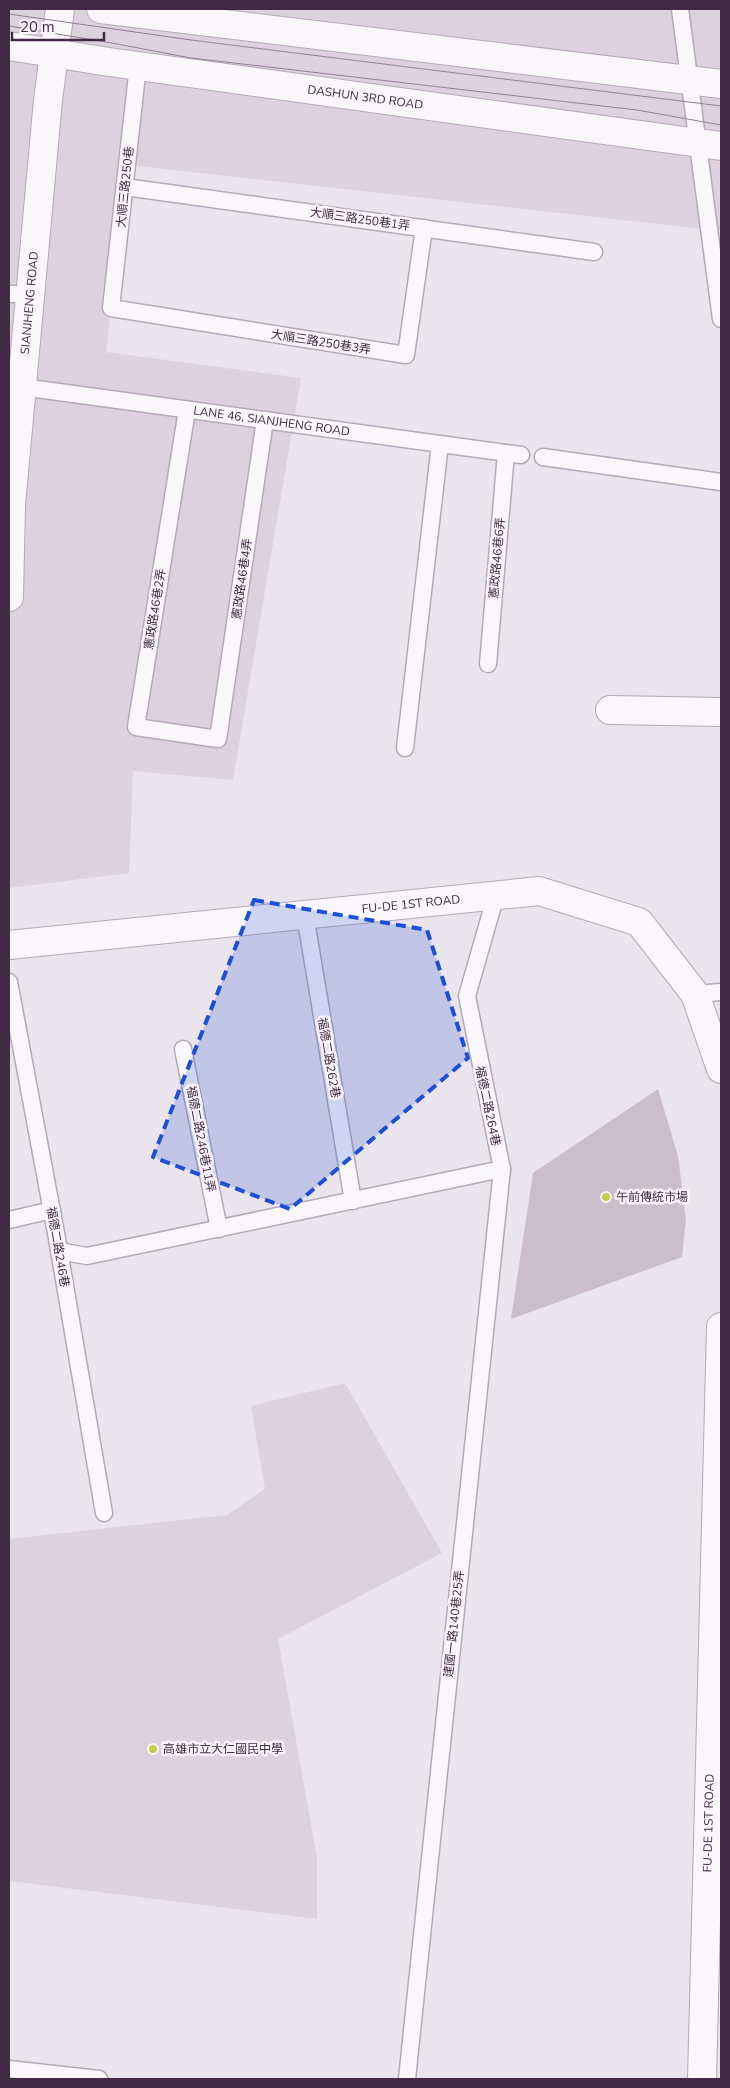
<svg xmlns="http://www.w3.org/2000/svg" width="730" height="2088" font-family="'Nunito Sans','Noto Sans TC',sans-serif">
<rect width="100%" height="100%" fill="#eae4ec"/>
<!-- built -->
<path fill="#dcd2dd" d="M9,9H721V231L128,165L106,352L301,378L233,780L133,771L129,873L9,888Z
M345,1383L442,1553L278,1639L317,1858V1919L9,1881V1539L227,1515L265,1489L251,1406Z"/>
<!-- building -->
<path fill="#cabecb" d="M658,1089L678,1156L686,1220L682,1257L511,1319L533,1173Z"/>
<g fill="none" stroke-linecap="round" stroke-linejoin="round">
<defs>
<g id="service">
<path d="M680,9L721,319"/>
<path d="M138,66L111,308L406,355L424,228"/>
<path d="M125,187L594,252"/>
<path d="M9,294H30"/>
<path id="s1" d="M22,387L521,455"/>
<path d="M187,410L136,727L218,739L265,420"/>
<path d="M543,457L721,482"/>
<path d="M488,664L506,453"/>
<path d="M405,748L440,444"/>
<path d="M305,915L353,1201"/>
<path d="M9,982L56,1233L104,1513"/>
<path d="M695,994L721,992"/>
<path d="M183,1049L219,1229"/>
<path d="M9,1220L52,1210"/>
<path d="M59,1251L87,1256L502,1169L467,996L496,895"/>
<path d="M9,2069L99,2079"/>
<path d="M407,2079L502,1169"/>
</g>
<g id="minor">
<path id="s2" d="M9,597L11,505L48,100L60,9"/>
<path d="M610,710L721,712"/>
<path id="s3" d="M9,945L539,891L639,922L695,994L721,1069"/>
<path id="s4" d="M702,2079L721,1327"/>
</g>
<g id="tertiary">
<path d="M101,9L721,84"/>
<path id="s5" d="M9,46L109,62L721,146"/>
</g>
</defs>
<!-- service casing -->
<use href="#service" stroke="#b4a9b6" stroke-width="19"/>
<!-- minor casing -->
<use href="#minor" stroke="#b4a9b6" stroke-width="30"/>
<!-- tertiary casing -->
<use href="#tertiary" stroke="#b4a9b6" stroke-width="30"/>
<!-- service -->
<use href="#service" stroke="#f9f7fa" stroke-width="16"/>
<!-- minor -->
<use href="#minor" stroke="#f9f7fa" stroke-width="28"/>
<!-- tertiary -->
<use href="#tertiary" stroke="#f9f7fa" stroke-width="28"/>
<!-- tram -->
<path stroke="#927d95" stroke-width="1" d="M9,14L191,40L721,106
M9,26L112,43L191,58L637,110L721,125"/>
</g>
<!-- marked area -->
<path fill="#1d4ed8" fill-opacity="0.2" stroke="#1d4ed8" stroke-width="4" stroke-dasharray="10 6" stroke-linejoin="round" d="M254,900L427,930L468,1058L290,1209L153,1157Z"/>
<!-- markers -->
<g fill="#c1cf4b" stroke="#f8f4f9" stroke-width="2">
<circle cx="606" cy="1197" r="5"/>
<circle cx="153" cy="1749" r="5"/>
</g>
<g text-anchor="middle" stroke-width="5" stroke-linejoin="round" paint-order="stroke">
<!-- street labels -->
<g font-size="12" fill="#412b44" stroke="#f8f4f9">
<text dy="4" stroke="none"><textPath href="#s5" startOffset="360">DASHUN 3RD ROAD</textPath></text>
<text transform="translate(125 187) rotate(-84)" y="4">大順三路250巷</text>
<text transform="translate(360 219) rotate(8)" y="4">大順三路250巷1弄</text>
<text dy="4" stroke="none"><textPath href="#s2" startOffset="295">SIANJHENG ROAD</textPath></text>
<text transform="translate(321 342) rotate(9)" y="4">大順三路250巷3弄</text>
<text dy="4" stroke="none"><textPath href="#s1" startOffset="252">LANE 46, SIANJHENG ROAD</textPath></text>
<text transform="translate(497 558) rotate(-85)" y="4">憲政路46巷6弄</text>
<text transform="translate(242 579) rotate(-82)" y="4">憲政路46巷4弄</text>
<text transform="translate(155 609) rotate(-81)" y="4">憲政路46巷2弄</text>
<text dy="4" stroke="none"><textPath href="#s3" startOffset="404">FU-DE 1ST ROAD</textPath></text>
<text transform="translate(329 1058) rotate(80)" y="4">福德二路262巷</text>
<text transform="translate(488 1106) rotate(78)" y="4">福德二路264巷</text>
<text transform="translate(201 1139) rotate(79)" y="4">福德二路246巷11弄</text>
<text transform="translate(58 1247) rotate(80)" y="4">福德二路246巷</text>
<text transform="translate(454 1624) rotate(-84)" y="4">建國一路140巷25弄</text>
<text dy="4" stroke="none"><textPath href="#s4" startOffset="256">FU-DE 1ST ROAD</textPath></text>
</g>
<!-- poi labels -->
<g font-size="12" fill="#412b44" stroke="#f8f4f9" text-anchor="start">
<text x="616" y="1201">午前傳統市場</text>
<text x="163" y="1753">高雄市立大仁國民中學</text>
</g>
</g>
<!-- border -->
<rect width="730" height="2088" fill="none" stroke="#412b44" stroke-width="20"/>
<!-- scale -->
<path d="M12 32v8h92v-8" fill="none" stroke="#412b44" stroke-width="2.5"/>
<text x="20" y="32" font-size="15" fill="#412b44" stroke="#f8f4f9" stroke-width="4" paint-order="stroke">20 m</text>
</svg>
